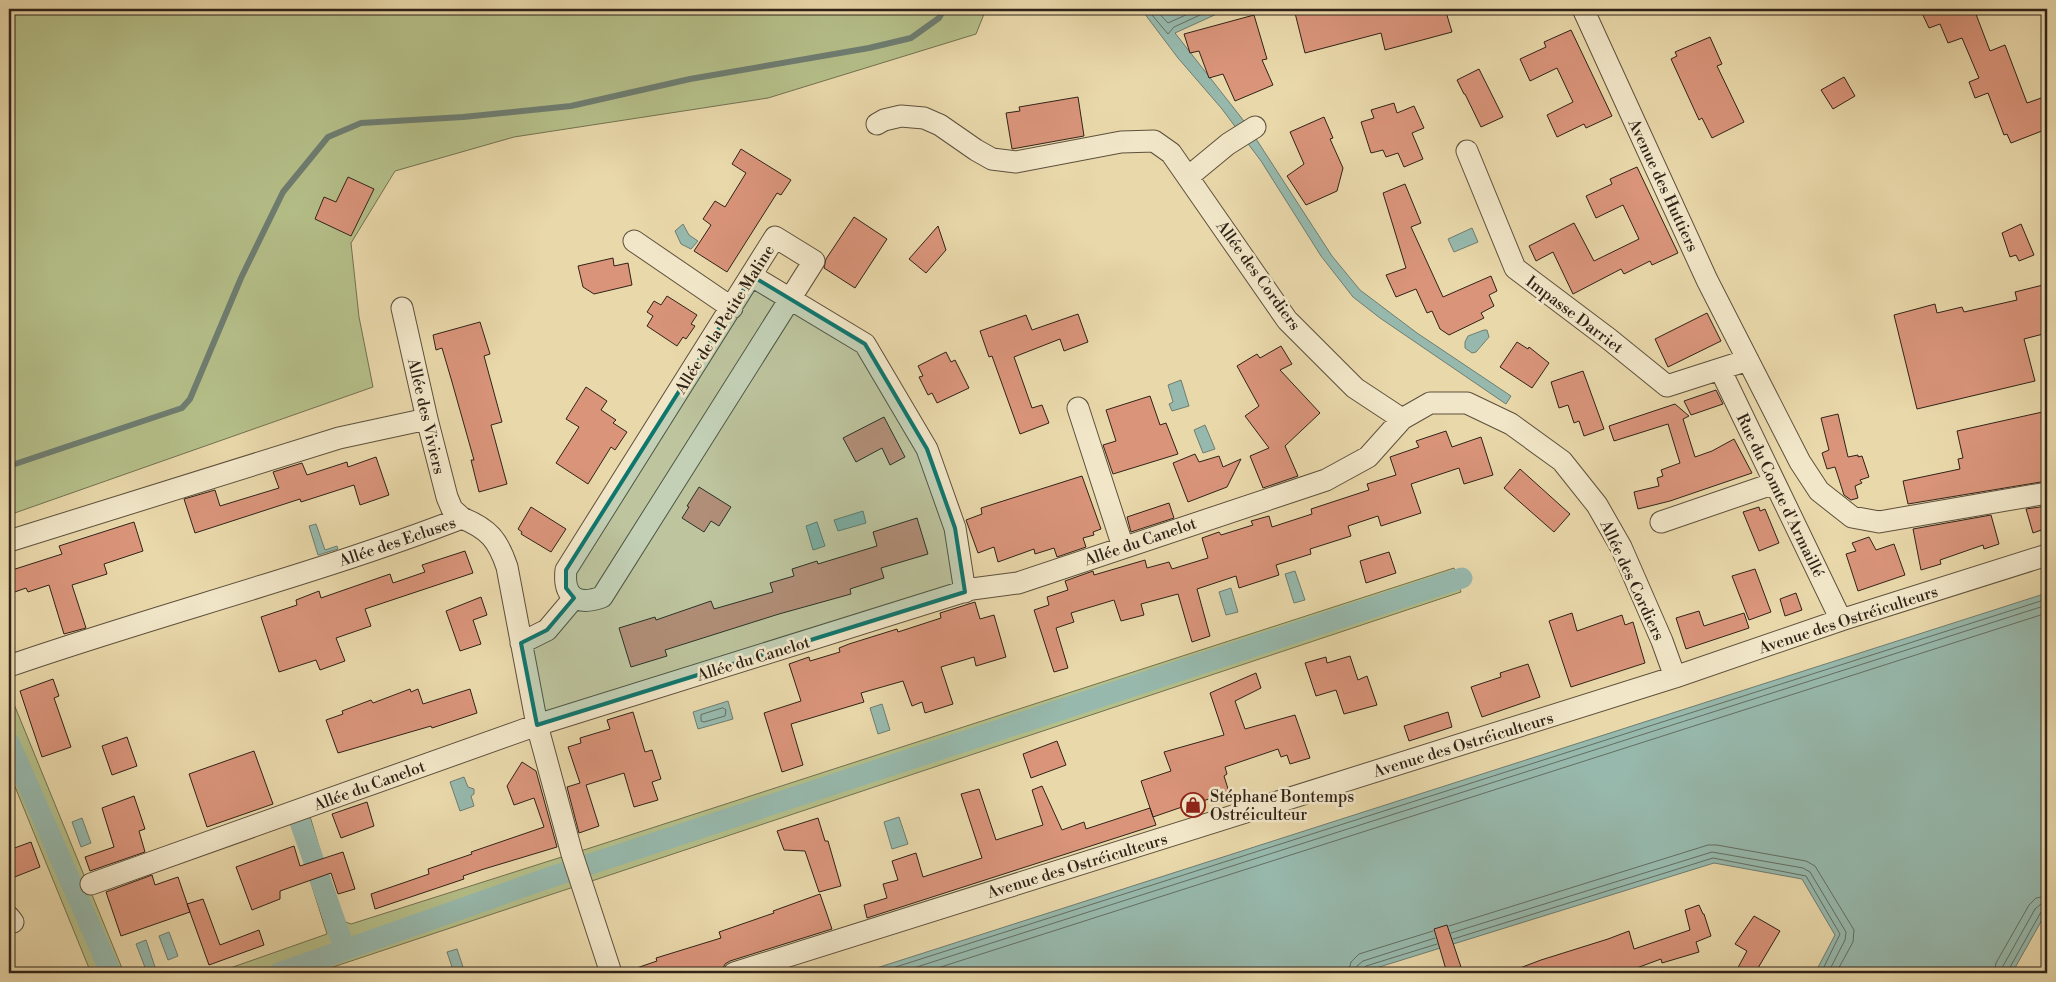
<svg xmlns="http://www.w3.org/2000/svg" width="2056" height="982" font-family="'Libre Bodoni',serif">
<rect width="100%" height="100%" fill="#e9d8aa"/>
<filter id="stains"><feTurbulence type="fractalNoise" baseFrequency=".004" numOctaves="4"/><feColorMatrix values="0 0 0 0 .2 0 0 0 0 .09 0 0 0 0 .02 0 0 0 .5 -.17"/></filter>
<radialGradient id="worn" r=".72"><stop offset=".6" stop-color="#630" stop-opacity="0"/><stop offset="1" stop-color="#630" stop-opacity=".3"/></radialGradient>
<!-- green -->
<path fill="#b5bf89" stroke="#727150" d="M9,9H986L976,34L768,98L514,137L395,171L351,243L359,317L373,387L9,515Z
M1454,568L1461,592L315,973H216L327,934L291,819L309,813L341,920L351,924L590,848Z
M9,692L124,973H91L9,772Z"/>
<!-- water -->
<path fill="#97b9ad" stroke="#6e7d71" d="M1141,9H1218L1219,13L1175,33L1247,125L1332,256L1360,290L1417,333L1511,396L1506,404L1380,318L1353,297L1321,256L1261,161L1222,109L1178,58Z
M683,224L689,235L698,241L691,249L681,244L675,231Z
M1472,228L1478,242L1454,252L1448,239Z
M1484,330H1487L1489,337L1476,352L1472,353L1465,348V342L1468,336Z
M1181,380L1189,406L1172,411L1169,404L1173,402L1168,385Z
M1205,425L1215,449L1203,453L1194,430Z
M863,511L866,523L838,531L834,520Z
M817,522L825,546L813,550L806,526Z
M316,524L325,550L337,546L338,549L318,555L309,526Z
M1295,571L1305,600L1294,603L1285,574Z
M1231,588L1238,612L1226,615L1219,592Z
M2047,593V911L2012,973H1815L1835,935L1802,879L1714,863L1360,973H861Z
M728,701L733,719L698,729L693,712Z
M882,704L890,730L878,734L870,708Z
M464,777L468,787L474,789V794L471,796L474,806L460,811L450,782Z
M899,817L908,844L892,849L884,822Z
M82,818L91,843L81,847L72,822Z
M169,932L178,956L168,960L159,936Z
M146,940L155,967L146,970L136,944Z
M457,949L465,973H454L447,952Z"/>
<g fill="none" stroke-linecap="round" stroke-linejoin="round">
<!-- shore -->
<path stroke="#646e62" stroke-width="1" d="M1147,9L1168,34L1174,27L1213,9
M1155,9L1168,23L1199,9
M723,708L726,710L725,716L704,722L701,721V715Z
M1449,926L1708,845H1717L1806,861L1815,866L1854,930L1853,942L1836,973
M1451,933L1712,852L1803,868L1810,872L1846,932L1845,940L1828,973
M1453,939L1713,858L1806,876L1840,934L1821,973
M877,973L2047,599
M898,973L2047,605
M922,973L2047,613
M1348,973L1351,962L1359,954L1433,931
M1356,973L1357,966L1363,961L1435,938
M1362,973L1363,969L1366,966L1437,944
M1994,973L1996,963L2029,905L2036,898L2047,896
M2002,973L2003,966L2035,909L2041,904L2047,903
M2008,973L2009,969L2041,912L2047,909"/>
<!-- stream -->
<path stroke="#6e7d71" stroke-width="6" d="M9,466L182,408L190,399L241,278L283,192L328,137L361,123L463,117L571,106L690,79L869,48L911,38L939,18L944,9"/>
<!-- canal -->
<path stroke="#97b9ad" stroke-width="21" d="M9,742L111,973
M299,819L345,950
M279,973L554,876L1462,578"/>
</g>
<!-- building -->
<path fill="#d9947a" stroke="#302318" d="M1294,9H1443L1444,12H1446L1452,32L1385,50L1381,33L1305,53Z
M1933,9H1974L1990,51L2005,45L2027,103L2047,96V129L2011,143L2007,134L2004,135L1988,93L1975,98L1969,82L1979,78L1962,38L1948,43L1940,24L1929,28L1922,13Z
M1254,15L1267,59L1262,60L1273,85L1235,101L1223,74L1209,78L1199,51L1190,53L1184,34Z
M1571,30L1612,116L1586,128L1584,124L1557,137L1547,115L1573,102L1557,68L1530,81L1520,59L1546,47L1544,42Z
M1710,37L1722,64L1717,66L1744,122L1712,138L1702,118L1699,120L1671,59L1677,56L1675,52Z
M1479,69L1503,117L1481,127L1465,94H1464L1457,80Z
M1844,77L1855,96L1833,109L1821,90Z
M1078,97L1084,136L1012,149L1006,113L1020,111L1019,107Z
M1394,103L1397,113L1414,106L1424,128L1412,133L1423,159L1404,167L1398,153L1386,157L1383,150L1371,153L1361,122L1374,118L1371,110Z
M1324,117L1333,138L1330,139L1343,168L1337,191L1306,205L1287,176L1304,164L1290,132Z
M741,149L791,180L781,195L777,193L727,272L694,251L711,225L703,219L715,201L725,207L746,173L732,164Z
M1637,167L1678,253L1652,265L1650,261L1624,274L1621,269L1573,294L1553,252L1536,261L1529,246L1574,223L1594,261L1639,239L1623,205L1596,218L1586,196L1612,184L1610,179Z
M348,177L374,189L351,236L315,219L324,197L336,202Z
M1405,184L1421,223L1411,227L1443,297L1491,276L1497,291L1489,295L1494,306L1481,313L1484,318L1449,335L1440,329L1432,311L1427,313L1416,289L1396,297L1386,275L1406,268L1383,193Z
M854,217L887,239L855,288L824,268L826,259Z
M2021,224L2034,255L2019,261L2016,255L2010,257L2002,233Z
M938,226L946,250L926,273L909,259Z
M613,258L614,266L628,263L632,285L594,294L583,287L578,266Z
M2047,284V333L2024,339L2035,381L1917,409L1894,315L1935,304L1937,313L1962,307L1964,312L2017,300L2015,292Z
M667,296L697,315L691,324L695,326L686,339L683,337L677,346L647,326L653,316L647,312L654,301L661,305Z
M1707,313L1721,341L1668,367L1655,339Z
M1078,314L1088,342L1064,351L1060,339L1014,357L1032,408L1042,405L1049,423L1020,434L992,356L989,357L980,331L1026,315L1032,330Z
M480,322L490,354L484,356L502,422L491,425L507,484L479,492L471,460H474L452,382L442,348L436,350L433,335Z
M1517,342L1528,349L1529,347L1549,363L1532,388L1500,367Z
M1281,346L1292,364L1280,370L1320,413L1285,446L1298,476L1263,488L1250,456L1269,448L1245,416L1259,406L1237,366L1257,354L1260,358Z
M946,352L951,362L955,360L969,388L937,403L932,393L928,395L919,377L923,376L918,366Z
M1583,371L1604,429L1584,436L1579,421L1574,423L1568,405L1559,408L1551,382Z
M586,387L607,401L601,410L616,420L613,423L627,432L615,450L611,447L588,484L556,463L579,427L566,419Z
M1716,390L1723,404L1691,415L1684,401Z
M1150,396L1160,425L1166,423L1178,454L1113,474L1103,445L1116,441L1106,410Z
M1675,404L1689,416L1683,419L1695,457L1712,451L1734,439L1752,473L1670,501L1638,509L1634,492L1659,486L1657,478L1663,476L1661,470L1680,463L1668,424L1614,441L1609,426Z
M2047,411V481L1908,504L1903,481L1960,469L1958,459L1963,458L1957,431Z
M1838,414L1848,457L1858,455V457L1862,456L1869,477L1860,480L1862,483L1855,486L1858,498L1851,500L1844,495L1835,467L1827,469L1822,453L1829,450L1821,418Z
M884,417L905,457L890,465L882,448L856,462L843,438Z
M1446,431L1452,447L1481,437L1493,475L1464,484L1459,468L1411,484L1421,513L1381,526L1378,516L1348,526L1351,536L1310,549L1311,554L1276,565L1279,575L1239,588L1236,576L1197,589L1210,636L1192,642L1178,594L1141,604L1144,615L1121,621L1114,600L1071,613L1074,622L1056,628L1068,668L1054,672L1034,610L1049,605L1047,597L1068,590L1065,581L1093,571L1094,575L1145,560L1147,568L1169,562L1172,569L1208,558L1202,538L1219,532L1221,535L1253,525L1251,521L1269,516L1272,527L1312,514L1311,509L1369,490L1367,484L1396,475L1390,457L1419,447L1416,441Z
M1195,454L1199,462L1219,456L1223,467L1241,459L1227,487L1188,502L1173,463Z
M376,457L389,495L360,505L354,485L301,502L300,499L195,533L184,499L215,490L220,506L279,488L273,472L302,463L307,475L347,462L348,467Z
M1520,469L1570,514L1554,532L1504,488Z
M1082,476L1101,529L1093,532L1094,535L1083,538L1086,547L1057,557L1054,548L1035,554L1034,549L998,562L994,547L978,553L966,520L982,514L981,508Z
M699,487L731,507L719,526L711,521L704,532L682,518L689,507L687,506Z
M1169,503L1174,518L1131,532L1127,517Z
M2047,506V528L2033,533L2026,509Z
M531,507L566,529L551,552L521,534L522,532L518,529Z
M1759,507L1760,511L1765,509L1779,543L1759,551L1743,512Z
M1991,515L1999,544L1984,549L1983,545L1940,560L1941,564L1921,570L1913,529Z
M917,518L928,554L881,568L884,578L850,589L851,594L779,614L665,650L667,656L631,667L619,628L655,617L656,620L711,601L714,609L773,592L770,583L794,576L792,569L817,561L818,564L877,546L873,532Z
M134,522L143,551L104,564L107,574L72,585L86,628L64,634L49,585L28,592L26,588L9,594V571L62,554L59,546Z
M1869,537L1876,550L1894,544L1905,575L1858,591L1846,554L1856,551L1852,543Z
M465,551L473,573L365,609L371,626L336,638L345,661L320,670L316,660L279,672L261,617L297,605L296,600L319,591L321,598L390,574L393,583L425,572L422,565Z
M1389,552L1396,573L1366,583L1360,561Z
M1755,569L1771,612L1749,620L1732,576Z
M1796,593L1802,610L1785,616L1780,599Z
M481,597L487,615L473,620L481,644L460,651L446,611Z
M975,602L980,619L994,615L1006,657L976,666L974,657L941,667L953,704L925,713L922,702L912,706L903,681L861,693L864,702L791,724L803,765L782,772L764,713L801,701L789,664L809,657L810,661L840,652L839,648L849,644L897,629L898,632L941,618L940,613Z
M1699,611L1704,626L1744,613L1749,628L1686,649L1676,618Z
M1572,613L1577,631L1622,615L1625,625L1633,622L1645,663L1571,687L1549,621Z
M1350,656L1358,680L1367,676L1377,705L1344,714L1336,690L1316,696L1305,663L1326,657L1327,663Z
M1528,664L1540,697L1482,717L1471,687L1501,677L1500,673Z
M1256,673L1261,688L1235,701L1245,729L1295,715L1310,758L1290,764L1287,755L1281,757L1278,749L1225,767L1227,774L1224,776L1229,792L1203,801L1205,808L1185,815L1182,807L1153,817L1141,781L1171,771L1164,752L1224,735L1210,693Z
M53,679L59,696L54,698L71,747L42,757L20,691Z
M410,689L411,692L418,689L423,704L470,689L477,713L432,728L431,726L338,753L326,720L343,714L342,711L371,700L373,703Z
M633,712L645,752L652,750L661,779L652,782L658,800L634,807L624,773L586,785L599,826L579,833L567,787L580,783L568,747L581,743L580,738L610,729L607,720Z
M1448,712L1452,727L1409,741L1404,726Z
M127,737L137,766L112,775L102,746Z
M1057,741L1066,765L1031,778L1023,754Z
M254,751L273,804L207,827L189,774Z
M522,762L536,771L557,847L484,869L463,876L464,879L375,909L371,894L429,874L428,869L472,854L471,852L544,827L534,798L514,805L507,786Z
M1042,786L1062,830L1084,822L1086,829L1150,808L1156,825L867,918L864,905L887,898L883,884L898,880L892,861L916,853L923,877L982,858L961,794L979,789L996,840L1043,825L1032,790Z
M134,796L145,829L139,831L145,852L90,871L85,857L114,847L102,808Z
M367,802L374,826L341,838L332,814Z
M818,818L825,841H828L841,886L819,892L805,851L784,850L777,831Z
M31,842L40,867L12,878L9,869V850Z
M294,846L300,866L343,852L355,889L338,894L331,873L280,891V899L252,910L236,867Z
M152,875L155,885L178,877L190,912L121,936L106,892Z
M820,894L832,929L730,961L725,964L722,970L711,973H628V971L657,961L656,958L721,938L719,932L774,913L773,911Z
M203,899L220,945L259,930L264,945L209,965L187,904Z
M1699,905L1703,914H1704L1711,936L1696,942L1699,952L1662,963L1661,959L1623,973H1513L1512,971L1541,960L1608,939L1629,931L1634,949L1690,930L1685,910Z
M1754,916L1780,931L1755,973H1735L1747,951L1735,944Z
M1447,925L1463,973H1447L1434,929Z"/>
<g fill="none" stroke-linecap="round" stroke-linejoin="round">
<defs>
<path id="street" d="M1583,9L1707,280L1800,462L1819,491L1852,517L1879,522L2047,493
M877,124L884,120L901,116L924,118L940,125L976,150L992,159L1016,162L1121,142L1154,141L1171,153L1287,320L1355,388L1402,419L1430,403H1467L1511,424L1562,461L1597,505L1621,547L1662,641L1675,677
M1467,151L1515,268L1609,339L1667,386L1748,360
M1188,177L1228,144L1255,127
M775,237L814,261L602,597C577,606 563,597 566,570Z
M634,241L732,308
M752,276L865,344L927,449L955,528L965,592
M402,308L427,419L447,497L452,509L462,518
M1720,369L1841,620
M1078,408L1123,547
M1661,522L1775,483
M9,541L339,438L427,419
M521,643L547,630L574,598
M9,666C159,614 314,575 462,518C489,529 498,540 507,567L537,725L572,854L611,973
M91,884L537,725L972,589L1018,583L1326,480L1368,457L1402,419
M9,917L13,922
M734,973L1675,677L1841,620L2047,555"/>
</defs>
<!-- street casing -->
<use href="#street" stroke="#5e503c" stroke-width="23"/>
<!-- street -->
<use href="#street" stroke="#f1e6c8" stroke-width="21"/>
</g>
<!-- marked area -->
<path fill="#0f766e" fill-opacity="0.2" stroke="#0f766e" stroke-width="4" stroke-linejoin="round" d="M752,276L865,344L927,449L955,528L965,592L537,725L521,643L547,630L574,598L566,588V570Z"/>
<!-- icons -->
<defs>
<symbol id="shop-ring" viewBox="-11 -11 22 22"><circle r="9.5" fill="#f1e6c8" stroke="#8f2418" stroke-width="1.5"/><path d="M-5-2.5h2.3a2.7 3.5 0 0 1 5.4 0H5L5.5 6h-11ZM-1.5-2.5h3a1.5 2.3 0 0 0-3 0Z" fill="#8f2418"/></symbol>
</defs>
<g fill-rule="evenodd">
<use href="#shop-ring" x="1179" y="791" width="28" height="28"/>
</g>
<g text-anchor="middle" stroke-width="5" stroke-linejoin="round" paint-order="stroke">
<!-- street labels -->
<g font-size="16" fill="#302318" stroke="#f1e6c8">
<text transform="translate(1664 185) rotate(65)" y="6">Avenue des Huttiers</text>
<text transform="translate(1259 275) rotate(54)" y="6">Allée des Cordiers</text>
<text transform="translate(1575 314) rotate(37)" y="6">Impasse Darriet</text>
<text transform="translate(724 319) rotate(-58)" y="6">Allée de la Petite Maline</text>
<text transform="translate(427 416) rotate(77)" y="6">Allée des Viviers</text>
<text transform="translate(1781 495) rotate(64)" y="6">Rue du Comte d'Armaillé</text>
<text transform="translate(397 541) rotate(-19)" y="6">Allée des Ecluses</text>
<text transform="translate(1140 541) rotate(-19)" y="6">Allée du Canelot</text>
<text transform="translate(1633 580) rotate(65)" y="6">Allée des Cordiers</text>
<text transform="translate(1848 619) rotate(-18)" y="6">Avenue des Ostréiculteurs</text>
<text transform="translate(753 658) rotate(-17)" y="6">Allée du Canelot</text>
<text transform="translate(1463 744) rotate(-17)" y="6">Avenue des Ostréiculteurs</text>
<text transform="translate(369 785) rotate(-20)" y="6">Allée du Canelot</text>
<text transform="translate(1077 865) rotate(-17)" y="6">Avenue des Ostréiculteurs</text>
</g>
<!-- poi labels -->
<g font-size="16" fill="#302318" stroke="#f1e6c8" text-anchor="start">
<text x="1210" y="802">Stéphane Bontemps<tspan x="1210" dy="18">Ostréiculteur</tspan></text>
</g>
</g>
<!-- margin -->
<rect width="2056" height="982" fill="none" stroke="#e9d8aa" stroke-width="30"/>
<rect x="10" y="10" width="2036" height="962" fill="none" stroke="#302318" stroke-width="2.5"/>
<rect x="15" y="15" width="2026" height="952" fill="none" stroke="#302318"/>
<rect width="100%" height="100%" filter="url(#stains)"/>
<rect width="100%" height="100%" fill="url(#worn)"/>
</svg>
